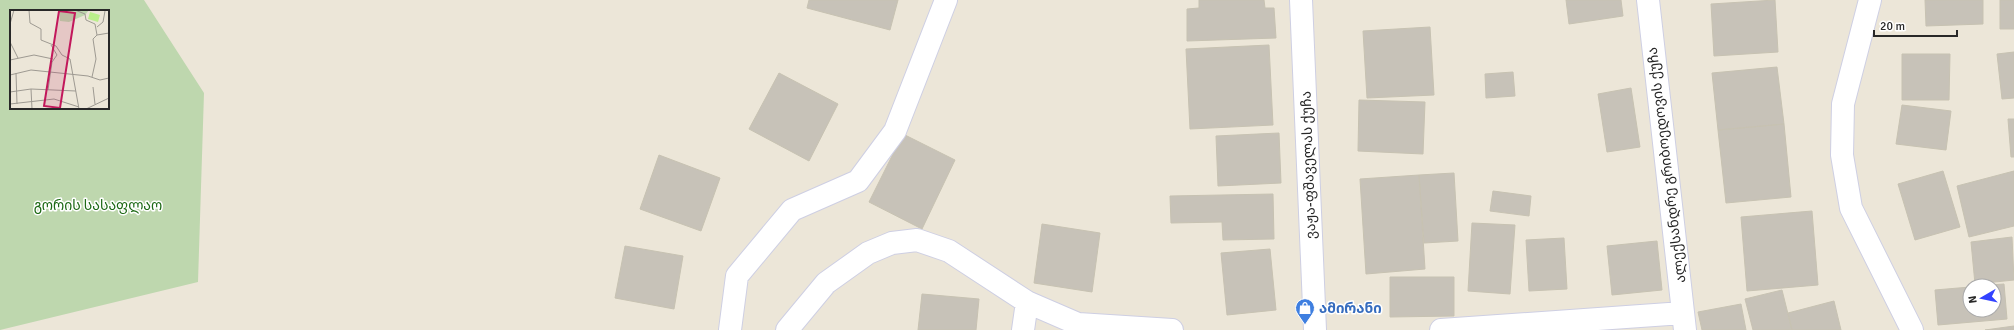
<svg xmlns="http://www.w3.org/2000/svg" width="2014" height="330" font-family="Signika,'Noto Sans Georgian',sans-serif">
<rect width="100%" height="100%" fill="#ece6d8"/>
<!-- cemetery -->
<path fill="#bed7ae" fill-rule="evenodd" d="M0,0H144L204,93L198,282L0,330ZM11,11H108V108H11Z"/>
<!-- building -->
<path fill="#c7c2b8" stroke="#c7c2b2" d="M809,0H898L890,30L807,8Z
M1199,0H1264L1265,8H1274L1276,38L1187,41V9L1199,8Z
M1566,0H1621L1623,16L1569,24Z
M1775,0L1778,52L1714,56L1711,4Z
M1925,0H1983V24L1926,26Z
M2000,0H2014V29H2000Z
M1430,27L1434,95L1367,98L1363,31Z
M1269,45L1273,125L1190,129L1186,49Z
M2014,52V98L2002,99L1997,54Z
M1902,54H1950L1949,100H1902Z
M1777,67L1784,124L1718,130L1712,73Z
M1513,72L1515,96L1486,98L1485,74Z
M779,73L838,104L809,161L749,129Z
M1631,88L1640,147L1607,152L1598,94Z
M1359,100L1425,102L1423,154L1358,151Z
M1902,105L1951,111L1946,150L1896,144Z
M2008,119H2014V157H2011Z
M1784,124L1791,197L1726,203L1718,130Z
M1279,133L1281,183L1218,186L1216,136Z
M903,134L955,160L922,229L869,202Z
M659,155L720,178L701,231L640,209Z
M1943,171L1960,227L1915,240L1898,184Z
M2014,171V226L1969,237L1957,186Z
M1454,173L1458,241L1424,243L1419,175Z
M1419,175L1425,269L1366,274L1360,179Z
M1493,191L1531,196L1529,216L1490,211Z
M1273,194L1274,239L1223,240L1222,222L1171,223L1170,196Z
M1812,211L1818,285L1747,291L1741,217Z
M1472,223L1515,225L1510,294L1468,291Z
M1042,224L1100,233L1092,292L1034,283Z
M2012,237L2014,280L1975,284L1971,242Z
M1564,238L1567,289L1529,291L1526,240Z
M1657,241L1662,290L1612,295L1607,246Z
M625,246L683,256L674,309L615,298Z
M1270,249L1276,310L1227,315L1221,253Z
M1390,277H1454V316L1390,317Z
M2004,284L2007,319L1938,325L1935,290L1970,287V310H1994V286H1978Z
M1782,290L1792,330H1753L1745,299Z
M922,294L979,299L976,330H918Z
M1834,301L1841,330H1792L1788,313Z
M1741,304L1746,330H1702L1698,312Z
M2014,326V330H1985Z"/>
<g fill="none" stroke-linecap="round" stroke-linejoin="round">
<defs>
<path id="street" d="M1301,0L1315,330
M1648,0L1685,330
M1870,0L1843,104L1842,155L1851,208L1912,330
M730,330L737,276L792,210L858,181L895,131L946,0
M787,330L826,283L868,253L892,243L917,240L949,251L1027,302L1078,324L1172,330
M1023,330L1027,302
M1441,330L1683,313"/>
</defs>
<!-- street casing -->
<use href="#street" stroke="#cecfe3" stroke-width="24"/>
<!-- street -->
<use href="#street" stroke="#fff" stroke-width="22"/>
</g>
<!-- icons -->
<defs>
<symbol id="shop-pin" viewBox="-11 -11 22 30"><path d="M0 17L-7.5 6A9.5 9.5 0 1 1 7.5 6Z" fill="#3f7fe0" stroke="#fff"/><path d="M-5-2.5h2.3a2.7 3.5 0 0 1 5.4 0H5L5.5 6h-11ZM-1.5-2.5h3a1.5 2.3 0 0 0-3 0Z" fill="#fff"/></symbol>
</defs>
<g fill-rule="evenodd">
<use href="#shop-pin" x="1294" y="297" width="22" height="30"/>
</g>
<g text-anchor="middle" stroke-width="3" stroke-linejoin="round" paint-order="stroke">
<!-- street labels -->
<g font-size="14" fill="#282828" stroke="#fff">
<text transform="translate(1308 165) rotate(-92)" y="5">ვაჟა-ფშაველას ქუჩა</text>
<text transform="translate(1666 165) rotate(-97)" y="5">ალექსანდრე გრიბოედოვის ქუჩა</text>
</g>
<!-- park labels -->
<g font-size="14" fill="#1d6915" stroke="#fff">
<text x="98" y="210">გორის სასაფლაო</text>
</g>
<!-- shop labels -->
<g font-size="14" font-weight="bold" fill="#366cbe" stroke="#fff" text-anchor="start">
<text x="1319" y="313">ამირანი</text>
</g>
</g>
<!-- overview -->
<g transform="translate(10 10)">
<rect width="99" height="99" fill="#ece6d8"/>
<path d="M49,0H79L75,5L59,12L50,11Z" fill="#bed7ae"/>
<path d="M80,2L90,5L88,12L78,9Z" fill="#baef8b"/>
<path fill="none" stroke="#9e9a92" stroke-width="1" d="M19,0L20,13L31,19V30L46,36L52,45L60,49L69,99M65,0L75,4L76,10L85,14L87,25M0,14L4,0M87,17L93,12L95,1M0,32L8,48M0,50L24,45L43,49M6,63L7,94M0,65L21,60L78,66L90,70L99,68M82,67L86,49L83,29L87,25L99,23M83,77L85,94M21,79L22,99M38,80L42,52L47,45L41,35M0,82L21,79L66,81M0,94L44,89L69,97M76,99L99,88"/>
<path fill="#c2185b" fill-opacity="0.15" stroke="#c2185b" stroke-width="2" d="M49,1L65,3L50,98L34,96Z"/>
<rect width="99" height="99" fill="none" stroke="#282828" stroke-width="2"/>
</g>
<!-- north arrow -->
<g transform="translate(1982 298) rotate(261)"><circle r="19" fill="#ffffff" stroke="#a9a9a9"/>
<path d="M0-3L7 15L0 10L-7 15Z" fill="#3242ff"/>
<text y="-6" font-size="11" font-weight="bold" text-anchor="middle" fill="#282828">N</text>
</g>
<!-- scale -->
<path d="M1874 30v6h83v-6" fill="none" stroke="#282828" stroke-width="2"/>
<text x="1880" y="30" font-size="12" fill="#282828" stroke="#ffffff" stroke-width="3" paint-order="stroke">20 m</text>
</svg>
